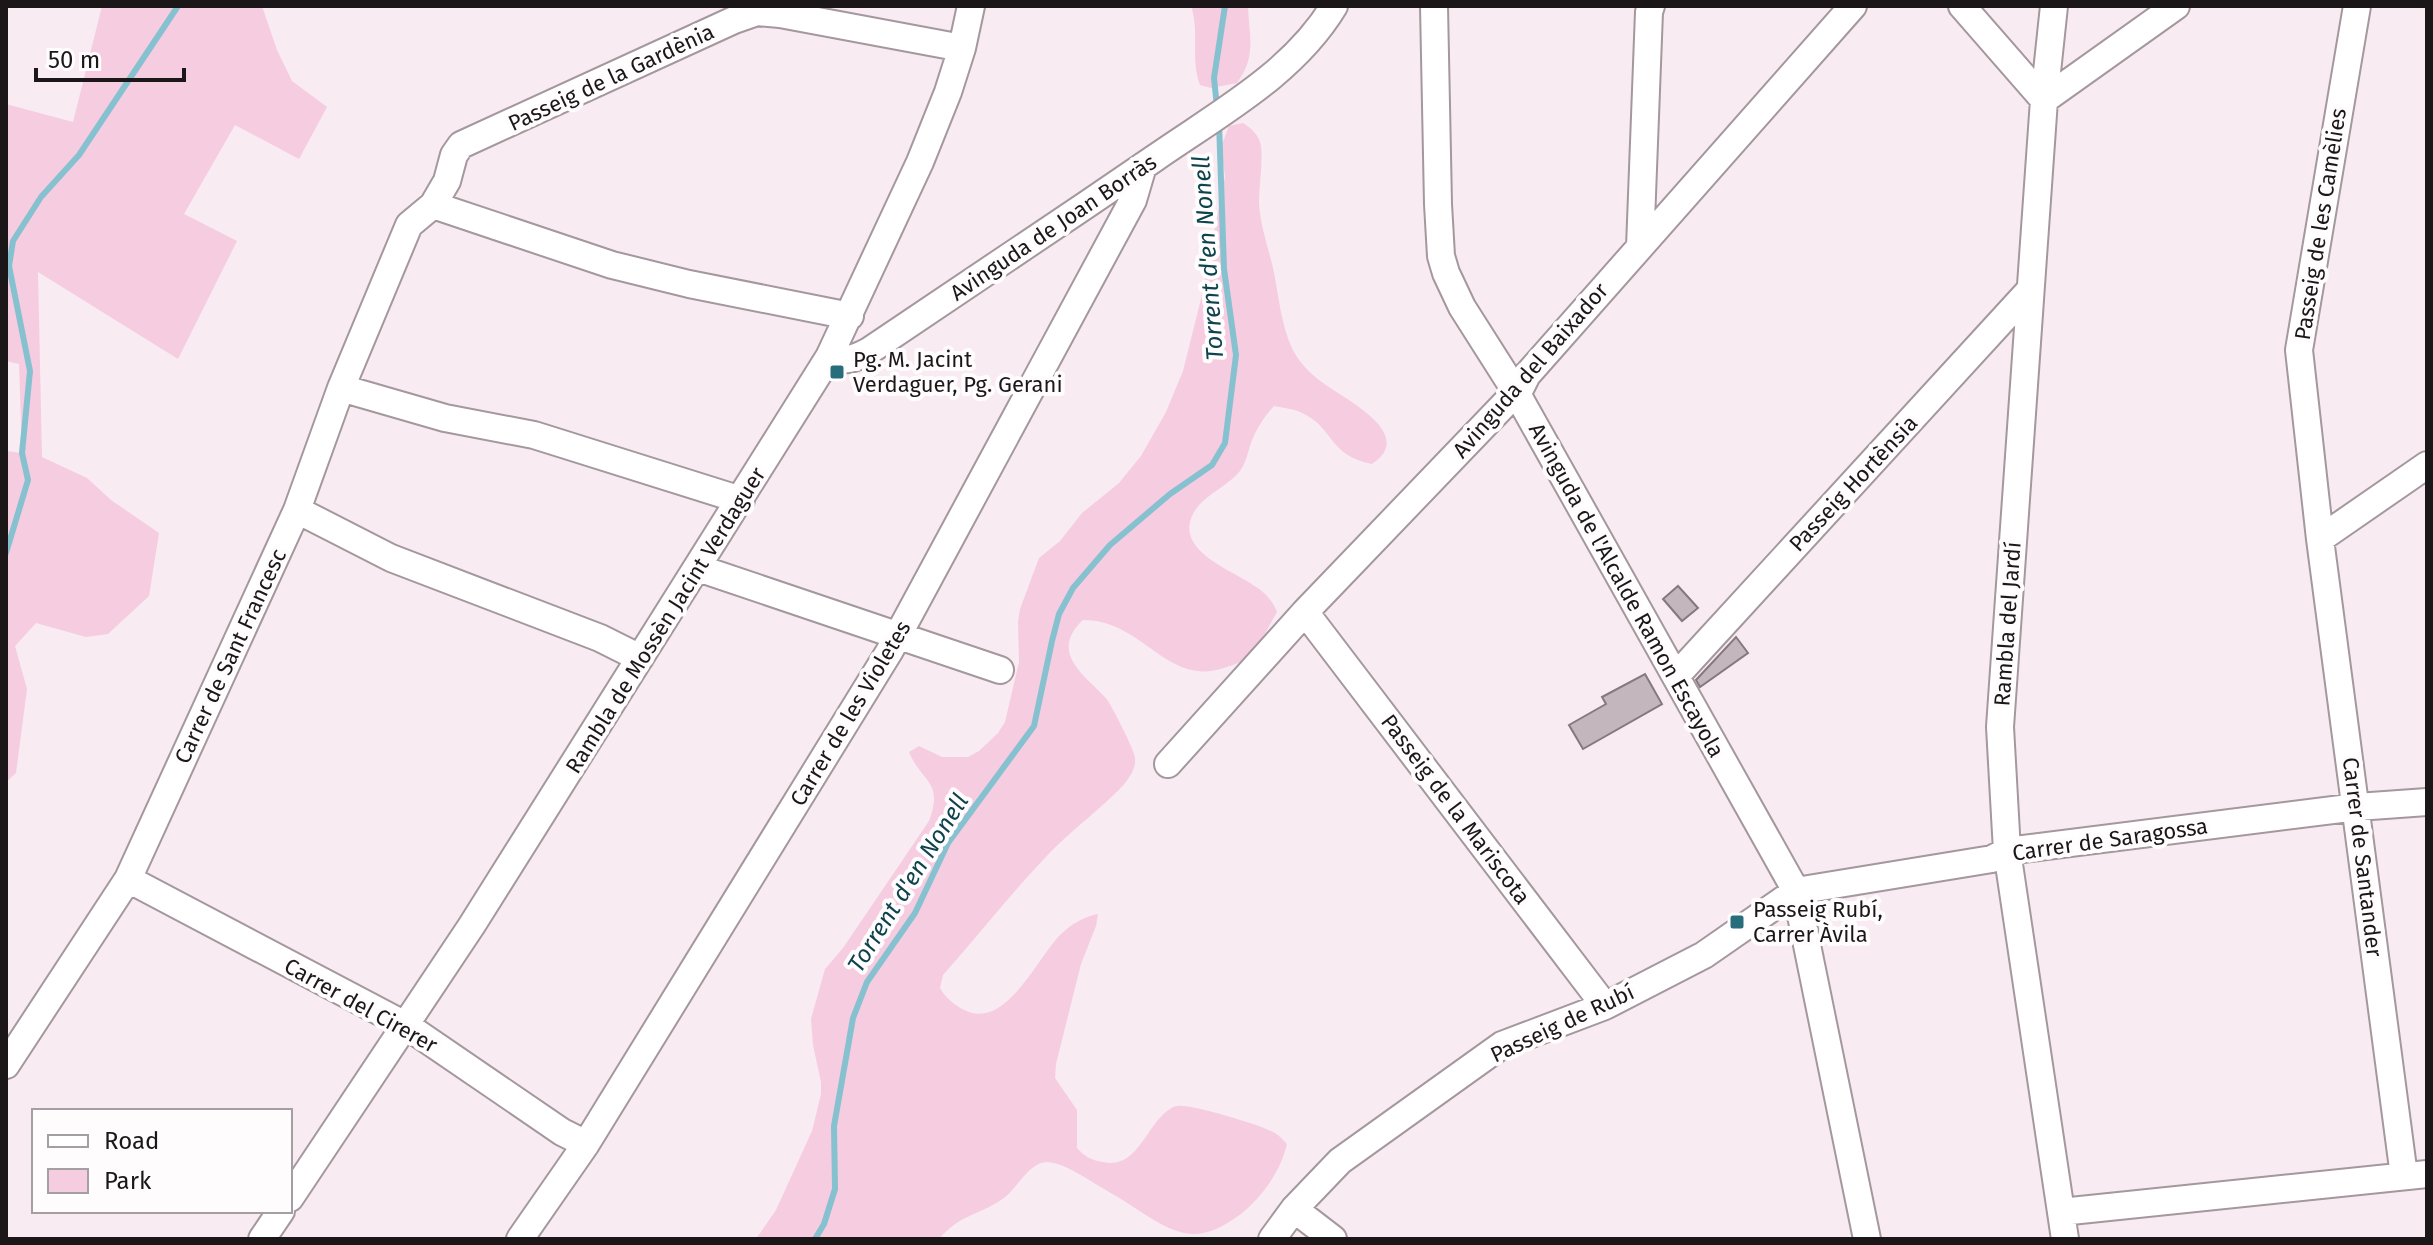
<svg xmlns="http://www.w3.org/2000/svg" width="2433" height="1245" font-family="'Fira Sans',sans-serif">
<rect width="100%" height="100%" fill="#f9ebf2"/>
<!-- green -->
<path fill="#f6cce0" d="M102,6H262L277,50L292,81L327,107L299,159L235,125L184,214L237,241L178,359L38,272L42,457L87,478L111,500L159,533L149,596L108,634L86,637L36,623L15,646L27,689L16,773L6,782V451L22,453L19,364L6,361V104L73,122Z
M1191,6H1248C1249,36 1257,56 1237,83L1211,88L1200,85C1190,60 1200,32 1191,6Z
M1243,123C1252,129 1259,135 1261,146C1263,165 1259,184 1259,202C1260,225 1268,246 1273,268C1279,296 1281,327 1294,352C1300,363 1309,372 1319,380C1340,397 1419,433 1372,464C1329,455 1334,430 1306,415C1296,409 1285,408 1274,406C1264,417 1256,429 1251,443C1248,452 1246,463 1240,471C1227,487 1204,495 1194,512C1172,550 1232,570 1253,585C1265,592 1272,600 1277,612C1269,625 1262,643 1251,654C1244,662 1233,665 1224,668C1166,687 1144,620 1083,620C1049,652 1083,674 1106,698C1111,704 1135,751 1135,758C1137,775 1117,792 1106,802C1085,821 1062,839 1043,860C1008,897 977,937 943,975L940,988C946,998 952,1003 962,1009C1005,1033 1036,959 1061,934C1072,924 1083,917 1098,914L1096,926L1081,964L1056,1064L1055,1078L1077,1110V1148C1085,1157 1091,1160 1103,1162C1136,1170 1146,1127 1167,1111C1170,1109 1174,1106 1178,1106C1191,1104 1260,1125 1273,1132C1278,1134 1283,1140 1287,1144C1280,1172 1263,1196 1241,1214C1199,1245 1179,1237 1138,1210C1121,1198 1103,1189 1086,1178C1075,1172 1060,1162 1046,1162C1029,1163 1018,1187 1005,1197C982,1215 961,1213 939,1239H756L776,1210L812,1131L821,1094V1082L813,1045L811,1019L825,969L843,948L929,821C944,781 922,783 909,752L919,746L942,757H968L979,751L998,733L1005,722L1019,662L1018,622L1020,609L1039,558L1060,541L1082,513L1119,483L1141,456L1166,412L1183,371L1201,299L1225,176L1221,147L1229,126Z"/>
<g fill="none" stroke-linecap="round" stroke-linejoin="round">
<!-- stream -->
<path stroke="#86c1cf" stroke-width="6" d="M1217,107L1214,78L1225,6
M6,553L28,480L22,453L30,371L9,266L13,241L41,197L79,155L178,6
M815,1239L824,1224L835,1189L834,1126L853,1018L867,982L915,913L948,843L1034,726L1052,641L1059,614L1073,588L1110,545L1170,494L1212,465L1225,443L1236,355L1224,269L1219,122"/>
</g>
<!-- building -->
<path fill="#c4b6bd" stroke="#85797f" stroke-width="2" d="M1678,586L1698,608L1682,621L1663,599Z
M1736,637L1748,653L1700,687L1696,680Z
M1645,674L1662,704L1583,749L1569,725L1606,704L1602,697Z"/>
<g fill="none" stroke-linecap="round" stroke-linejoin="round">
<defs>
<path id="minor" d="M1434,6L1438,204L1441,256L1446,273L1462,307L1516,392L1796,891L1867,1239
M1962,6L2044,100L2176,6
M2054,6L2044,100L2000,727L2007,851L2065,1239
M2357,6L2299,350L2320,539L2404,1176
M433,205L612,265L689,284L850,316
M1640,247L1649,12L1651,6
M829,357C845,362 854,359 869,351C964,287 1060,223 1155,158C1218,114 1293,74 1334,6
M341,388L445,418L534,435L741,500
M297,510L391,558L600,638L640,658
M2320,539L2427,465
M698,568L1000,670
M1305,612L1605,1006
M1676,676L2030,290
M1168,764L1305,612L1521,387L1527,375L1853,6
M128,879L407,1026L562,1132L586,1144
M6,1065L128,879L297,510L341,388L409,225L433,205L447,181L454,155L461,145L734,20L757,12L780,14L962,48
M290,1198L472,925L829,357L920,162L948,92L962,48L971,6
M1294,1209L1333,1239
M2061,1212L2427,1174
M262,1239L281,1211
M520,1239L586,1144L889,652L1133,200L1143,166
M1272,1239L1294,1209L1340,1161L1502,1045L1605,1006L1704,955L1796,891L1992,859L2007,851L2357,807L2427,802"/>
</defs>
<!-- minor casing -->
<use href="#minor" stroke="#a4979d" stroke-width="30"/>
<!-- minor -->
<use href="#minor" stroke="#fff" stroke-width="26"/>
</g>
<!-- markers -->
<g fill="#276d7b" stroke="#fffcfd" stroke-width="3">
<rect x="829" y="364" width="16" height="16" rx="4"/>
<rect x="1729" y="914" width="16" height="16" rx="4"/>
</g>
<g text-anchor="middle" stroke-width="8" stroke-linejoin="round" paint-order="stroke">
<!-- street labels -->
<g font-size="22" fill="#1b1719" stroke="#fffcfd">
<text transform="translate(611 77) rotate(-25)" y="8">Passeig de la Gardènia</text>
<text transform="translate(2320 224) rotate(-81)" y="8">Passeig de les Camèlies</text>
<text transform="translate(1053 227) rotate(-34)" y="8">Avinguda de Joan Borràs</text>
<text transform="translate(1530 370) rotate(-49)" y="8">Avinguda del Baixador</text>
<text transform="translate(1853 483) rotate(-47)" y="8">Passeig Hortènsia</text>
<text transform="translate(1627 590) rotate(61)" y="8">Avinguda de l'Alcalde Ramon Escayola</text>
<text transform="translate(665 620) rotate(-58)" y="8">Rambla de Mossèn Jacint Verdaguer</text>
<text transform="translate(2007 624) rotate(-86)" y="8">Rambla del Jardí</text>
<text transform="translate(230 656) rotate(-65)" y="8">Carrer de Sant Francesc</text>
<text transform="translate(850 713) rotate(-59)" y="8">Carrer de les Violetes</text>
<text transform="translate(1456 809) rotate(53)" y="8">Passeig de la Mariscota</text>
<text transform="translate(2110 839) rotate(-8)" y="8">Carrer de Saragossa</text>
<text transform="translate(2363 857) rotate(83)" y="8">Carrer de Santander</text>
<text transform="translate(361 1005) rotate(29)" y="8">Carrer del Cirerer</text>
<text transform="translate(1562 1023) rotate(-25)" y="8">Passeig de Rubí</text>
</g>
<!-- poi labels -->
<g font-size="22" fill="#1b1719" stroke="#fffcfd" text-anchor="start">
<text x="853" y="367">Pg. M. Jacint<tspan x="853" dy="25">Verdaguer, Pg. Gerani</tspan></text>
<text x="1753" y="917">Passeig Rubí,<tspan x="1753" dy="25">Carrer Àvila</tspan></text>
</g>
<!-- water labels -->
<g font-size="24" font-style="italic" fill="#0d434d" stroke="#fffcfd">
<text transform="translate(1208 258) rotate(-94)" y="8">Torrent d'en Nonell</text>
<text transform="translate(908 883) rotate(-58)" y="8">Torrent d'en Nonell</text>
</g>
</g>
<!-- border -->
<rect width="2433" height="1245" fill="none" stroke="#1b1719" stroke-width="16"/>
<!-- legend -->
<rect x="32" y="1109" width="260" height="104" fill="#fffcfd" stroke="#a4a0a2" stroke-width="2"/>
<rect x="48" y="1135" width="40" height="12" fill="#ffffff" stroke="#a4a0a2" stroke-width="2"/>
<text x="104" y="1149" font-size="24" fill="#1b1719">Road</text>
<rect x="48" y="1169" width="40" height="24" fill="#f6cce0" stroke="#a4a0a2" stroke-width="2"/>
<text x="104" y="1189" font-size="24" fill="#1b1719">Park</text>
<!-- scale -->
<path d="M36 68v12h148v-12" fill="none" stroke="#1b1719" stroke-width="4"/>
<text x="48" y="68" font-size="24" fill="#1b1719" stroke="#fffcfd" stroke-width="6" paint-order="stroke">50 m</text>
</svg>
